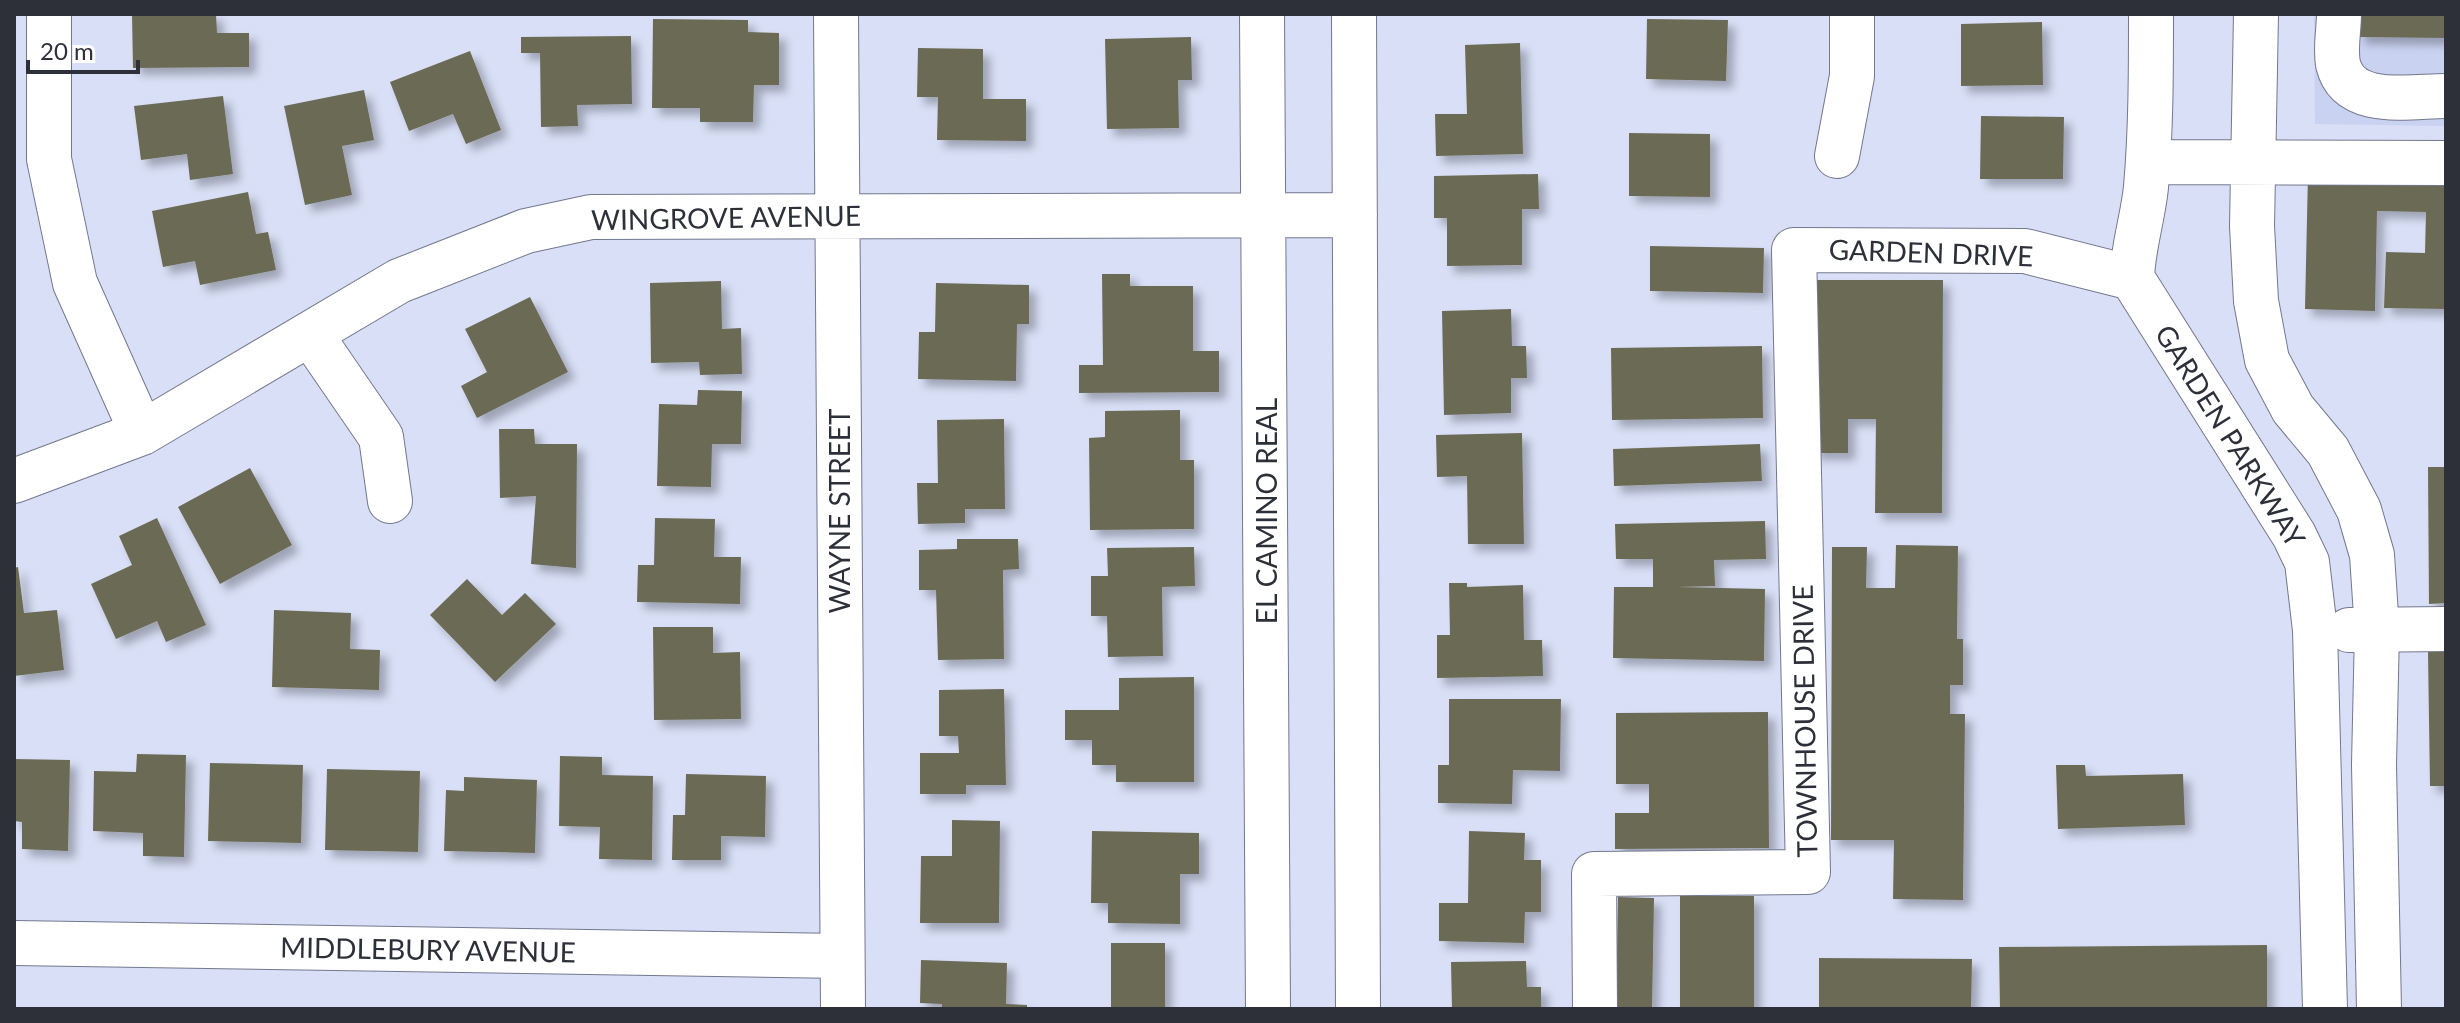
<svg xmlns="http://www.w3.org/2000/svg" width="2460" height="1023" font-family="Lato,sans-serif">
<defs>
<filter id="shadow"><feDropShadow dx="7" dy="7" stdDeviation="4" flood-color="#0004"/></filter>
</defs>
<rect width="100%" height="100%" fill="#d8dff6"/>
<!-- built -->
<path fill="#c9d2f0" d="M2314,14H2446V126L2315,124Z"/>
<!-- building -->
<path fill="#6b6b55" filter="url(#shadow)" d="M132,14H216L217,33H249V67L133,68Z
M2358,14H2446V38L2358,37Z
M653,19L748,20V32L779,33V85H754L753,122H700V108H652Z
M1647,19L1728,20L1726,81L1646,79Z
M2042,22L2043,85L1961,86V24Z
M631,36L632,104L577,105L578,126L541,127L540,53H521V37Z
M1191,37L1192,80H1178L1179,128L1107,129L1105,39Z
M1520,43L1523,154L1436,156L1435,114H1467L1465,45Z
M918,48L983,49V99H1026V141L937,140L938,97H917Z
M470,51L501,130L466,144L453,114L409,131L390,82Z
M364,90L374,140L342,146L352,195L305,205L284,106Z
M223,96L233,174L190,180L187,154L141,160L134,106Z
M1981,116L2064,117L2063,179H1980Z
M1629,133L1710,134V197L1629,196Z
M1538,174L1539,209H1522V265L1447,266V218H1434V176Z
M2308,174L2446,178V309L2384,308L2386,252L2425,253L2426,212L2377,211L2375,311L2305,309Z
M248,192L256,234L268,232L276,270L200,285L195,261L163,267L152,211Z
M1650,246L1764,248L1763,293L1650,291Z
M1102,274H1130V286H1193V351H1219V392L1079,393V365H1103Z
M1812,280H1943L1942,513H1875L1876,419H1848V453H1812Z
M721,281L722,329L741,328L742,374L700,375L699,362L651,363L650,283Z
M936,283L1029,285V324H1017L1016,381L918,379L919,332H935Z
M530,297L568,372L477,418L461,386L487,372L465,329Z
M1511,309L1512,346H1526L1527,378H1511V413L1444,415L1442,311Z
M1762,346L1763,418L1612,420L1611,348Z
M698,390L742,391L741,444H712L711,487L657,486L659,404L697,405Z
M1180,410V460H1194V529L1090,530L1089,438L1105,437V411Z
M1004,419L1005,509H965V523L918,524L917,483H938L937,420Z
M499,429H534L535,444H577L576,568L531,564L536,496L500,498Z
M1522,433L1524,544H1468L1467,476L1437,477L1436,435Z
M1760,444L1762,481L1614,486L1613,449Z
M2428,467H2446V603L2429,604Z
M250,468L292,545L220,584L178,507Z
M157,518L206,625L166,642L157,621L116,639L91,584L132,565L119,536Z
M655,518L715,519L714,557H741L740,604L637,602L638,565H654Z
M1765,521L1766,559L1714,560L1715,586L1677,587L1765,589L1764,661L1613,658L1614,587H1653V559H1616L1615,524Z
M957,539H1018L1019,569L1003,570L1004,659L938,660L936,590H919V550L957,549Z
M1896,545L1958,546L1957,639H1963V685H1950V714H1965L1963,900L1893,899L1894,840H1831L1832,547H1867L1866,588H1895Z
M1194,547L1195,586L1162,587L1163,656L1108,657L1107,616H1091V576H1108L1107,548Z
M18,567L24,613L57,610L64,670L14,676V568Z
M467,579L502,615L525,593L556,624L495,682L430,615Z
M1449,583H1467V587L1523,585L1524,640H1542L1543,676L1437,678V635H1450Z
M274,610L351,613L350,649L380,650L379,690L272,687Z
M653,627H713V653L740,652L741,719L654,720Z
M2428,652H2446V786H2430Z
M1194,677V782H1116V765H1092V740H1065V710H1119V678Z
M1004,689L1006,785H966V794H920V753H959L958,736H939V690Z
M1449,699H1561L1560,771L1513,770L1512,804L1438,803V765H1449Z
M1768,712L1769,848L1615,849V813H1649V784H1616V713Z
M137,754L186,755L184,857L143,856V833L93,831L94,771L136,772Z
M560,756L602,757V775L653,776L652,860L599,859L600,827L559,826Z
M14,759L70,760L68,851L22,849V822L14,821Z
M210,763L303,765L301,843L208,841Z
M2056,765H2085L2086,776L2183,774L2185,825L2058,829Z
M327,769L420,771L418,852L325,850Z
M686,774L766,776L765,837L721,836V860H672L673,815H685Z
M464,777L537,780L535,853L444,851L446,790L464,791Z
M952,820L1000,821L999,923H920L921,856H952Z
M1092,831L1199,833V874H1180V924L1108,923V903H1091Z
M1469,831L1525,833L1524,860H1541V912H1525L1524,943L1439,941V903H1468Z
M1680,896H1754V1009H1680Z
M1618,897L1654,898L1652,1009H1616Z
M1111,943H1165V1009H1111Z
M2267,945V1009H2000L1999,947Z
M1819,958L1972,959L1971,1009H1819Z
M921,960L1007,963L1006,1004L1027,1005V1009H942V1004L920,1003Z
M1526,961L1527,987H1541V1009H1452L1451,962Z"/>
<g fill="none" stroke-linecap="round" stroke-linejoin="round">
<defs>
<path id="minor" d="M49,14V159L75,283L142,433
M836,14L843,1009
M1262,14L1268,1009
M1354,14L1358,1009
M2151,14C2151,72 2151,129 2146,187C2143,218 2133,246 2132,278L2294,535L2307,562L2315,630L2325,1009
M2256,14L2252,226L2256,301L2267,360L2293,409L2328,451L2359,510L2372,555L2377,630L2374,765L2379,1009
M2339,14C2339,30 2335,47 2338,64C2349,109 2410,96 2446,96
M1837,156L1852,76V14
M2148,162L2446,163
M311,335L381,437L390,501
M14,481L142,433L399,281L526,231L591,217L1355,215
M2349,630L2446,629
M14,943L842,956
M1595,1009L1594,874L1808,872L1794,250L2025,251L2132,278"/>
</defs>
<!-- minor casing -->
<use href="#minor" stroke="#73788d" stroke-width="46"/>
<!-- minor -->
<use href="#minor" stroke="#fff" stroke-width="44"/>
</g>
<g text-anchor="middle" stroke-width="8" stroke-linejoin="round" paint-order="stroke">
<!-- street labels -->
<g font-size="28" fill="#2d3039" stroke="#fff">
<text transform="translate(726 218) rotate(-1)" y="10">WINGROVE AVENUE</text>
<text transform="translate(1931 253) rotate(2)" y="10">GARDEN DRIVE</text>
<text transform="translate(2230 436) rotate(58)" y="10">GARDEN PARKWAY</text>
<text transform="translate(840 511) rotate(-90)" y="10">WAYNE STREET</text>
<text transform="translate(1267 511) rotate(-90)" y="10">EL CAMINO REAL</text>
<text transform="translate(1805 721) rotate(-91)" y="10">TOWNHOUSE DRIVE</text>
<text transform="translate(428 950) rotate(1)" y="10">MIDDLEBURY AVENUE</text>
</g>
</g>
<!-- border -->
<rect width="2460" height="1023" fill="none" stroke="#2d3039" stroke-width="32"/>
<!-- scale -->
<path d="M28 60v12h110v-12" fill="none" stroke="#2d3039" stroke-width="4"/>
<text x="40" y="60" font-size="24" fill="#2d3039" stroke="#ffffff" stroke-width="6" paint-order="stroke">20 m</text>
</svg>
